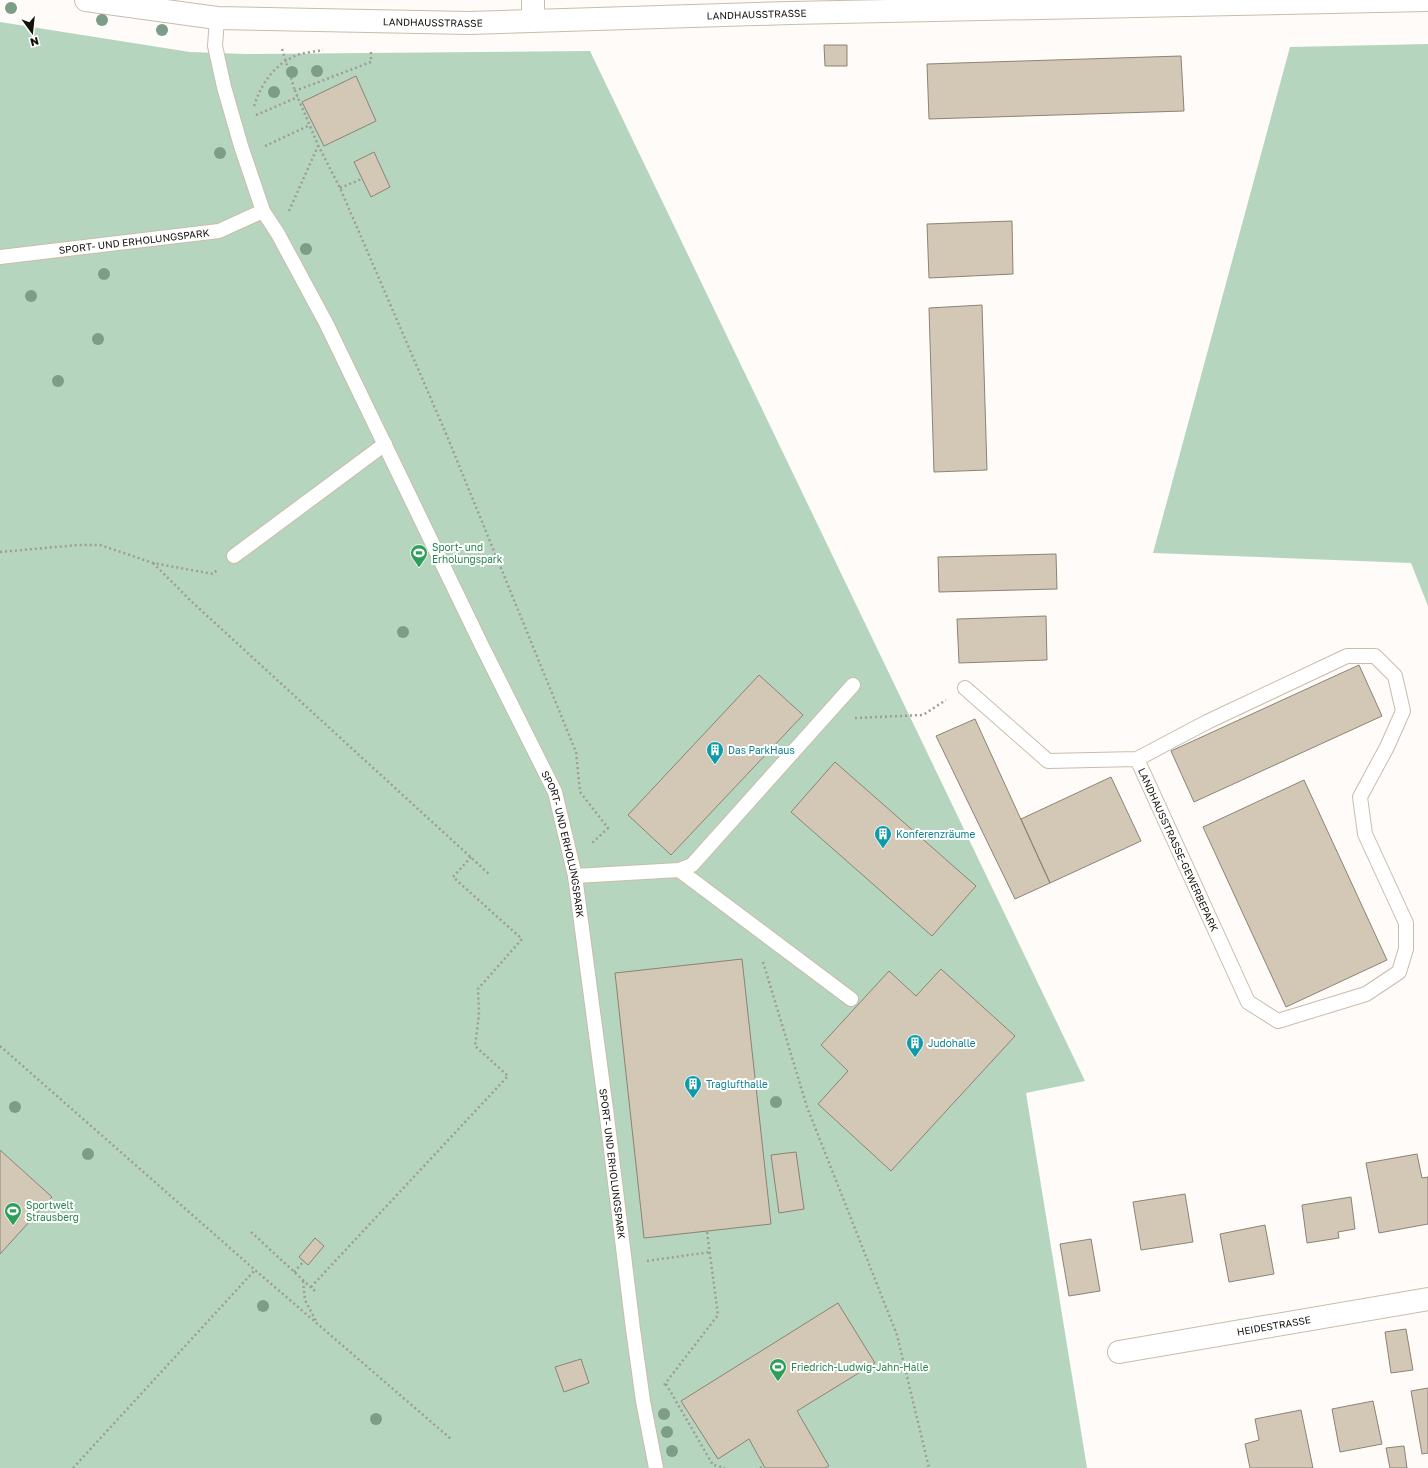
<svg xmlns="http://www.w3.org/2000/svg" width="1428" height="1468" font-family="'Golos Text',sans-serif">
<rect width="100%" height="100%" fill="#fefbf8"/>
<!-- green -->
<path fill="#b6d5be" d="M0,22L190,52L245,54L590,51L1085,1081L1026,1093L1087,1468H0Z
M1428,44V606L1411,563L1153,553L1290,47Z"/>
<!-- building -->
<path fill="#d3c7b6" stroke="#8d8373" d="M824,45H847V66H825Z
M1181,56L1184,111L929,119L927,64Z
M356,76L376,121L324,146L302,102Z
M374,152L390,187L371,197L354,162Z
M1012,221L1013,274L929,278L927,224Z
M982,305L987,470L934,472L929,308Z
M1056,554L1057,589L939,592L938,557Z
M1046,616L1047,660L959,663L957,619Z
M1359,665L1382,716L1194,802L1171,751Z
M759,675L803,715L671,855L628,815Z
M975,719L1050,883L1015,899L936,736Z
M835,762L976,886L932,936L791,812Z
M1111,777L1141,841L1050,883L1021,819Z
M1304,780L1387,960L1286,1007L1203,827Z
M742,959L771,1224L644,1238L615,973Z
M941,969L1015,1036L891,1171L818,1104L848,1071L821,1045L889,971L916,996Z
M0,1150L52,1197L0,1254Z
M796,1152L804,1209L779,1213L771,1155Z
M1417,1154L1422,1178L1428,1177V1224L1379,1233L1366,1163Z
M1185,1194L1193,1242L1141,1250L1133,1202Z
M1351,1197L1355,1229L1338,1232L1339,1238L1307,1243L1302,1205Z
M1265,1225L1274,1274L1229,1282L1220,1234Z
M315,1238L324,1246L308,1265L299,1257Z
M1091,1239L1100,1291L1069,1296L1060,1244Z
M838,1303L875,1363L797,1411L829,1466L825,1468H765L749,1439L718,1459L681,1401Z
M1406,1329L1413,1370L1391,1373L1385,1332Z
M581,1359L589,1383L564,1392L555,1367Z
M1428,1388V1453L1422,1454L1411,1391Z
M1373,1401L1382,1444L1340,1452L1332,1409Z
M1301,1410L1313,1468H1250L1245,1444L1259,1440L1255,1419Z
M1404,1446L1407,1468H1390L1386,1448Z"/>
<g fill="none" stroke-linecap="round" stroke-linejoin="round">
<defs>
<g id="lane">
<path id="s1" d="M263,211L278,234L326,323L481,644L555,792L575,876L607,1117L633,1329L643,1401L656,1468"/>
<path id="s2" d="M0,257L219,231L263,211L241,146L224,87L215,46L217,18"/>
<path d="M234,556L385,444"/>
<path id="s3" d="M965,688L1048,761L1137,759L1248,1002L1278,1021L1366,994L1399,972L1406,949V923L1365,834L1360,797L1387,747L1403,711L1395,676L1375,656H1347L1207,722L1137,759"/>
<path d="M679,870L851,999"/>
<path d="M575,876L679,870L692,865L853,685"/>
</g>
<g id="street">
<path d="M533,0V20"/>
<path id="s4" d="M1119,1352L1428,1299"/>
</g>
<g id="secondary">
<path id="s5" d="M86,0L217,18L469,23L790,13L1428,0"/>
</g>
</defs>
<!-- lane casing -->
<use href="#lane" stroke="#c8bdab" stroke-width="16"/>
<!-- street casing -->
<use href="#street" stroke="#c8bdab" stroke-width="24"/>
<!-- secondary casing -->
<use href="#secondary" stroke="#c8bdab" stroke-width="24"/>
<!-- path -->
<path stroke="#9f9c98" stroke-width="2.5" stroke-dasharray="2 3" stroke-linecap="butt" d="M282,49L295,91
M371,52V62L295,91L318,145L340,188L447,436L576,752L580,792L608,828L591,844
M254,106C261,85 272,67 293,57C302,52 314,52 323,50
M256,115L298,97
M265,146L310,125
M340,188L362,179
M289,211L318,146
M0,552L78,545H100L153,563L213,574L217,570
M153,563L192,602L489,874
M855,718L923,715L946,700
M763,962L807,1107L897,1335L929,1468
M0,1046L255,1270L451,1439
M251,1232L316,1292
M647,1261L710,1252
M294,1272L304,1261
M303,1281L305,1300L316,1321
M311,1287L508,1076L475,1046L479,1015L478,989L522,939L453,877L471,857
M666,1384L713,1465L725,1468
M664,1385L718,1315L707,1232
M73,1468L255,1270
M760,1468L764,1466"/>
<!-- lane -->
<use href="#lane" stroke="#fff" stroke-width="14"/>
<!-- street -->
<use href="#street" stroke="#fff" stroke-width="22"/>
<!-- secondary -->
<use href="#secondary" stroke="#fff" stroke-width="22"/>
</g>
<!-- trees -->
<g fill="#7c9d88">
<circle cx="11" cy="8" r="6"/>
<circle cx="102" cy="20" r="6"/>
<circle cx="162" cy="30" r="6"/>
<circle cx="317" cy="71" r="6"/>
<circle cx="292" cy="72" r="6"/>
<circle cx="274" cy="92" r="6"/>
<circle cx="220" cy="153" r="6"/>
<circle cx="306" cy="249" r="6"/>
<circle cx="104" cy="274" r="6"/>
<circle cx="31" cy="296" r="6"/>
<circle cx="98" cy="339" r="6"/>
<circle cx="58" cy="381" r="6"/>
<circle cx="403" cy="632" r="6"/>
<circle cx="776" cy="1102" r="6"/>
<circle cx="15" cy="1107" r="6"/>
<circle cx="88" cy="1154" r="6"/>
<circle cx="263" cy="1306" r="6"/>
<circle cx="664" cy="1414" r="6"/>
<circle cx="376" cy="1419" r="6"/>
<circle cx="667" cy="1432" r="6"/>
<circle cx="672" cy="1451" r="6"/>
</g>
<!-- icons -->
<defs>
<symbol id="stadium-pin" viewBox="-11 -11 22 30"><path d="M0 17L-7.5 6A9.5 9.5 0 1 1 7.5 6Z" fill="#2e9e5b" stroke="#fff"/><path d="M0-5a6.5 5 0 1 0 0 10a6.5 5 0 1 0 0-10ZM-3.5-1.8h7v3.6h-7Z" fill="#fff"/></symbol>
<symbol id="building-pin" viewBox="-11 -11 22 30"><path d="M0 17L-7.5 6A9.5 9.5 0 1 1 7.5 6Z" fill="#0f9aa8" stroke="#fff"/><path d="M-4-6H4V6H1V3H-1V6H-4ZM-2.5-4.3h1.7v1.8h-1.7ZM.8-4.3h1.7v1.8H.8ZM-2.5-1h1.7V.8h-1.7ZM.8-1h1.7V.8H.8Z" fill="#fff"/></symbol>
</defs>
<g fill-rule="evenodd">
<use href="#stadium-pin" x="409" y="543" width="20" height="27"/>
<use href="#building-pin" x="705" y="740" width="20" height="27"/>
<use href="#building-pin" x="873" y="824" width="20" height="27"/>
<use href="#building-pin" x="905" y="1033" width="20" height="27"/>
<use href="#building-pin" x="683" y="1074" width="20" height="27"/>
<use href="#stadium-pin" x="3" y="1201" width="20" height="27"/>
<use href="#stadium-pin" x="768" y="1357" width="20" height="27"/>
</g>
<g text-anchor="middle" stroke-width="4" stroke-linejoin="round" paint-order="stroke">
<!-- street labels -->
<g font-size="10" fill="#14100a" stroke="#fff">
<text dy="4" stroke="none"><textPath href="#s5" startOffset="672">LANDHAUSSTRASSE</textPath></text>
<text dy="4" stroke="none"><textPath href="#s5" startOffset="348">LANDHAUSSTRASSE</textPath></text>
<text dy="4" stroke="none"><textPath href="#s2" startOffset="135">SPORT- UND ERHOLUNGSPARK</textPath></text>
<text dy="4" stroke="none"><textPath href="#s1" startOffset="703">SPORT- UND ERHOLUNGSPARK</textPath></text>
<text dy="4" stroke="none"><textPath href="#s3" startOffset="299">LANDHAUSSTRASSE-GEWERBEPARK</textPath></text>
<text dy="4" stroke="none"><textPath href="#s1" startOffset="1027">SPORT- UND ERHOLUNGSPARK</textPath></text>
<text dy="4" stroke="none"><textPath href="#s4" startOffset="157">HEIDESTRASSE</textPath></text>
</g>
<!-- leisure labels -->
<g font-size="10" fill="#27864d" stroke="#fff" text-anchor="start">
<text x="432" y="551">Sport- und<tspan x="432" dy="12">Erholungspark</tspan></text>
<text x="26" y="1209">Sportwelt<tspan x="26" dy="12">Strausberg</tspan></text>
<text x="791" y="1371">Friedrich-Ludwig-Jahn-Halle</text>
</g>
<!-- culture labels -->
<g font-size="10" fill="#0d838f" stroke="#fff" text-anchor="start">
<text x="728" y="754">Das ParkHaus</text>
<text x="896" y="838">Konferenzräume</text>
<text x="928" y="1047">Judohalle</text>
<text x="706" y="1088">Traglufthalle</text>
</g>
</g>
<!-- north arrow -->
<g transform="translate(32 32) rotate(165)" stroke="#ffffff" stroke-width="3" paint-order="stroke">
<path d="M0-3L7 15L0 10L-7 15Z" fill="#14100a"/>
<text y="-6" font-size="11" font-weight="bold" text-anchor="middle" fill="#14100a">N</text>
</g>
</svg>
